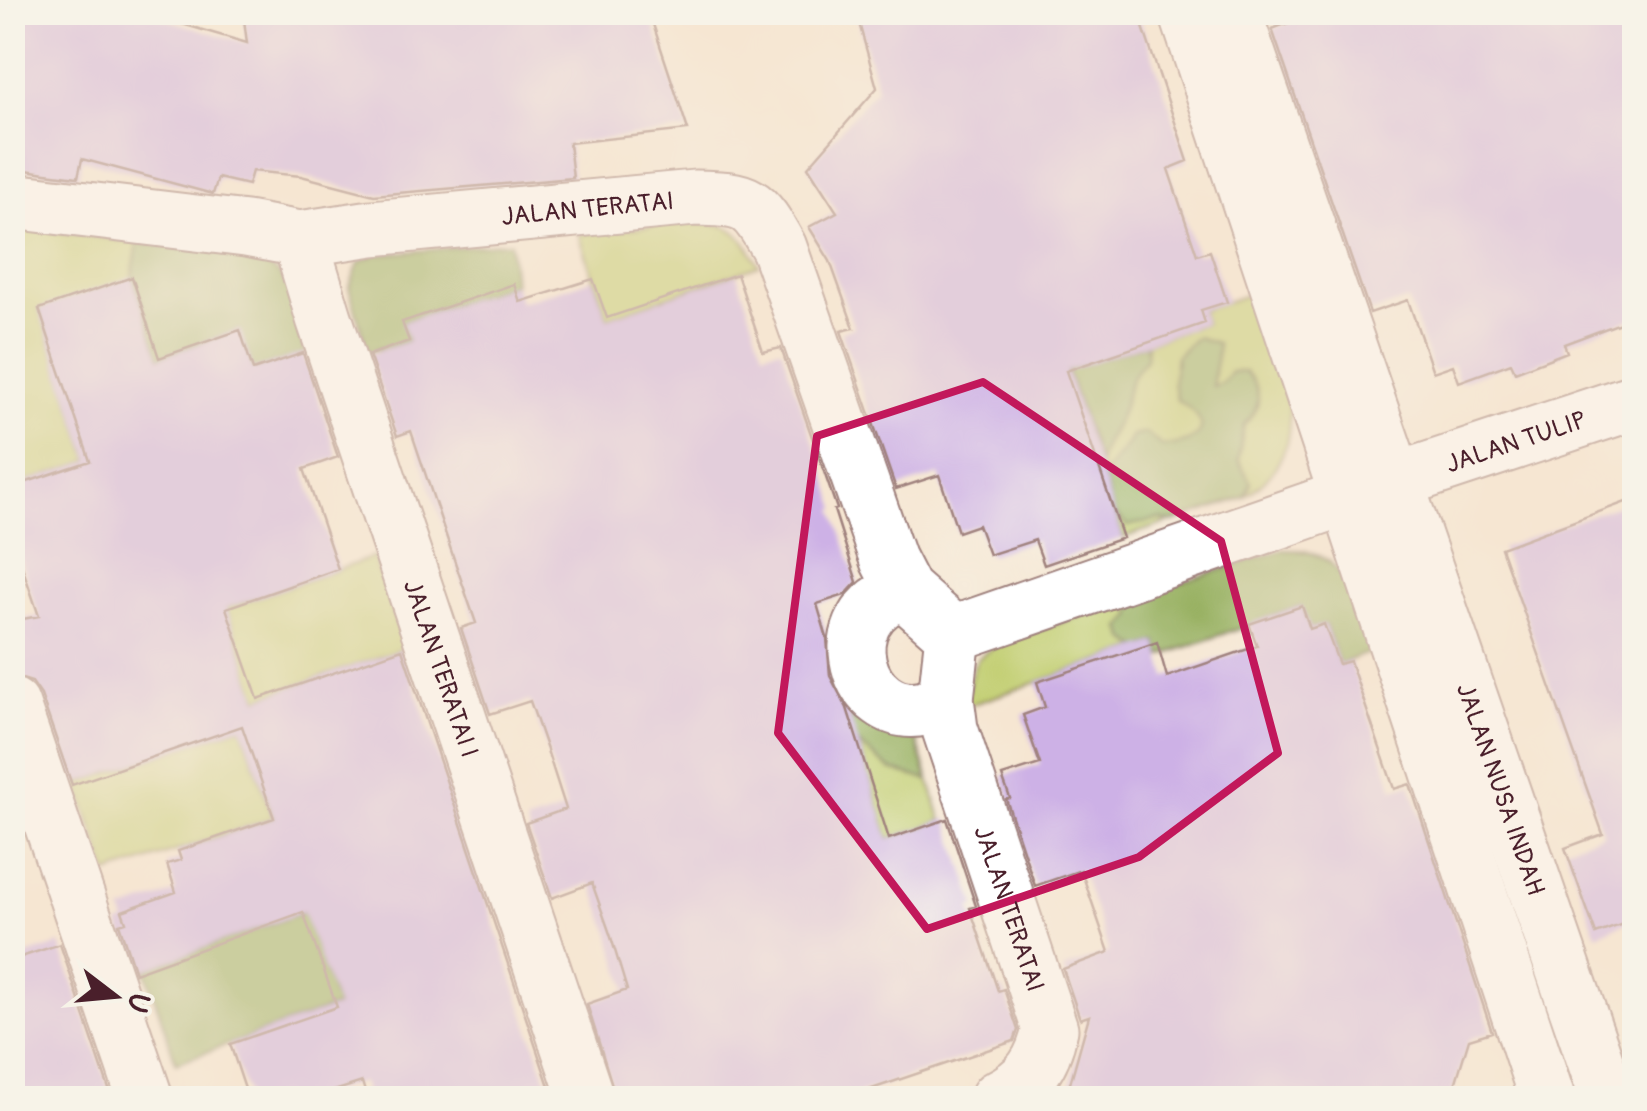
<svg xmlns="http://www.w3.org/2000/svg" width="1647" height="1111" font-family="Pangolin,sans-serif">
<rect width="100%" height="100%" fill="#f7f3e8"/>
<filter id="ink" filterUnits="userSpaceOnUse"><feTurbulence type="fractalNoise" baseFrequency=".01" numOctaves="2"/><feDisplacementMap in="SourceGraphic" scale="20" xChannelSelector="R" yChannelSelector="G"/><feConvolveMatrix kernelMatrix="1 2 1 2 8 2 1 2 1" color-interpolation-filters="sRGB"/></filter>
<filter id="wash" filterUnits="userSpaceOnUse"><feTurbulence type="fractalNoise" baseFrequency=".0048" numOctaves="4" result="noise"/><feDisplacementMap in="SourceGraphic" scale="40" xChannelSelector="R" yChannelSelector="G"/><feGaussianBlur stdDeviation="2.25" result="paint"/><feColorMatrix in="noise" values="0 0 0 0 0 0 0 0 0 0 0 0 0 0 0 0 0 1.4 0 .05"/><feComposite in="paint" operator="in"/></filter>
<g filter="url(#wash)">
<rect width="100%" height="100%" fill="#f6e6d2"/>
<!-- green -->
<path fill="#c1ce6f" stroke="#86764d" stroke-width="2.5" d="M668,224C719,225 734,214 759,265L607,318L579,234Z
M13,225L245,258L276,272L305,353L253,370L239,330L159,358L40,310L90,461L13,487Z
M1253,293C1277,360 1324,444 1247,495C1237,502 1223,505 1211,508C1182,518 1153,528 1123,538L1067,370L1205,323L1201,310Z
M1283,550H1304L1330,561L1350,661L1339,664L1325,624L1301,606L1161,656L1156,642L964,707C975,654 971,657 1021,635Z
M374,557L405,648L258,699L226,608Z
M242,726L273,818L108,874L77,784Z
M914,732L942,821L889,839L857,741Z"/>
<!-- forest -->
<path fill="#98b162" stroke="#716846" stroke-width="2.5" d="M510,242L514,284L403,322L409,341L368,352L349,288L359,262L375,255Z
M138,243C171,248 261,251 282,277C294,292 299,333 305,353L253,370L239,330L159,358L132,277Z
M1196,337L1217,343C1219,359 1212,370 1213,386L1222,383L1231,372H1245C1262,389 1263,409 1244,424L1238,460L1251,483L1245,497L1173,522L1159,519L1128,526L1114,513L1102,475C1112,461 1125,451 1132,436L1146,433L1162,446C1203,443 1218,425 1177,400L1173,383L1176,356Z
M1147,343L1146,359C1121,385 1130,400 1115,426C1107,440 1102,448 1099,464L1067,370Z
M1283,550C1349,548 1356,601 1374,651L1339,664L1325,624L1310,629L1301,606L1161,656L1157,642L1140,648L1126,639L1122,628L1132,616L1134,597Z
M861,712L914,732L928,780L892,770L839,729Z
M304,912L337,1006L176,1063L145,969Z"/>
<g id="blocks">
<!-- building -->
<path fill="#cdb1e6" d="M12,12H141L247,43L243,12H649L688,130L569,143L573,178L374,195L301,176L252,171L248,185L218,178L213,194L82,159L78,177L46,173L12,168Z
M856,12H1138L1188,161L1168,169L1197,255L1210,251L1227,302L1201,310L1205,323L1066,371L1123,538L1044,565L1035,540L989,555L978,525L958,532L939,475L896,489L841,331L854,328L830,261L809,227L837,212L808,167L877,88Z
M1317,12H1634V318L1564,344L1567,352L1515,372L1511,363L1459,382L1453,365L1433,372L1408,300L1370,313L1272,29Z
M737,274L763,352L781,348L837,509L834,510L857,582L845,595L817,604L827,638L830,676L847,708L889,839L947,819L976,906L970,908L998,991L1004,989L1018,1030L1014,1041L845,1098H616L587,1004L627,990L610,934L592,883L552,898L526,823L566,809L547,750L530,701L490,714L461,628L476,623L456,565L411,431L397,436L369,355L409,341L402,322L514,284L520,302L593,279L607,318Z
M132,277L159,358L240,330L253,370L303,353L338,457L304,469L338,569L226,608L258,699L402,649L553,1098H367L362,1082L312,1098H248L230,1044L337,1007L303,912L135,973L119,924L126,922L122,911L176,892L167,864L181,860L178,851L274,818L242,726L72,785L41,695L32,682L12,676V621L39,616L12,537V487L90,461L39,309Z
M1634,499V920L1596,934L1565,848L1603,834L1501,548Z
M1302,606L1310,629L1324,624L1339,664L1350,661L1394,789L1410,784L1492,1032L1469,1039L1451,1098H1066L1089,1016L1080,1019L1063,969L1109,952L1081,870L1035,886L1006,799L1010,798L1002,776L1040,764L1023,715L1045,707L1037,682L1157,642L1167,677L1257,646L1249,624Z
M60,944L112,1098H12V960Z"/>
</g>
</g>
<g filter="url(#ink)">
<use href="#blocks" fill-opacity="0" stroke="#a0827e" stroke-width="2.5"/>
<g fill="none" stroke-linecap="round" stroke-linejoin="round">
<defs>
<g id="minor">
<path d="M1187,12L1547,1098"/>
<path id="s1" d="M1233,12L1608,1098"/>
<path id="s2" d="M12,201L246,229L300,239L372,228L695,198C749,199 753,201 779,248L888,560L904,591L953,634L946,699L950,729L1050,1029C1043,1063 1029,1083 998,1098"/>
<path id="s3" d="M300,239L324,318L586,1098"/>
<path d="M904,591C823,615 858,723 924,708C931,706 939,702 946,699"/>
<path id="s4" d="M953,634L1347,497L1634,402"/>
<path d="M12,706L145,1098"/>
</g>
</defs>
<!-- minor casing -->
<use href="#minor" stroke="#a0827e" stroke-width="59"/>
<!-- minor -->
<use href="#minor" stroke="#fff" stroke-width="55"/>
</g>
</g>
<!-- marked area -->
<path d="M0 0H1647V1111H0ZM983,382L1221,541L1278,753L1139,857L927,929L778,733L817,436Z" fill="#f6e6d2" fill-opacity=".55" fill-rule="evenodd"/>
<path fill="none" stroke="#c2185b" stroke-width="8" stroke-linejoin="round" d="M983,382L1221,541L1278,753L1139,857L927,929L778,733L817,436Z"/>
<g text-anchor="middle" stroke-width="9" stroke-linejoin="round" paint-order="stroke">
<!-- street labels -->
<g font-size="25" fill="#4a1f2b" stroke="#f7f3e8">
<text dy="9" stroke="none"><textPath href="#s2" startOffset="580">JALAN TERATAI</textPath></text>
<text dy="9" stroke="none"><textPath href="#s4" startOffset="595">JALAN TULIP</textPath></text>
<text dy="9" stroke="none"><textPath href="#s3" startOffset="452">JALAN TERATAI I</textPath></text>
<text dy="9" stroke="none"><textPath href="#s1" startOffset="822">JALAN NUSA INDAH</textPath></text>
<text dy="9" stroke="none"><textPath href="#s2" startOffset="1510">JALAN TERATAI</textPath></text>
</g>
</g>
<!-- margin -->
<rect width="1647" height="1111" fill="none" stroke="#f7f3e8" stroke-width="50"/>
<!-- north arrow -->
<g transform="translate(115 996) rotate(106)" stroke="#f7f3e8" stroke-width="8" paint-order="stroke">
<path d="M0-8L18 38L0 25L-18 38Z" fill="#4a1f2b"/>
<text y="-15" font-size="28" font-weight="bold" text-anchor="middle" fill="#4a1f2b">U</text>
</g>
</svg>
